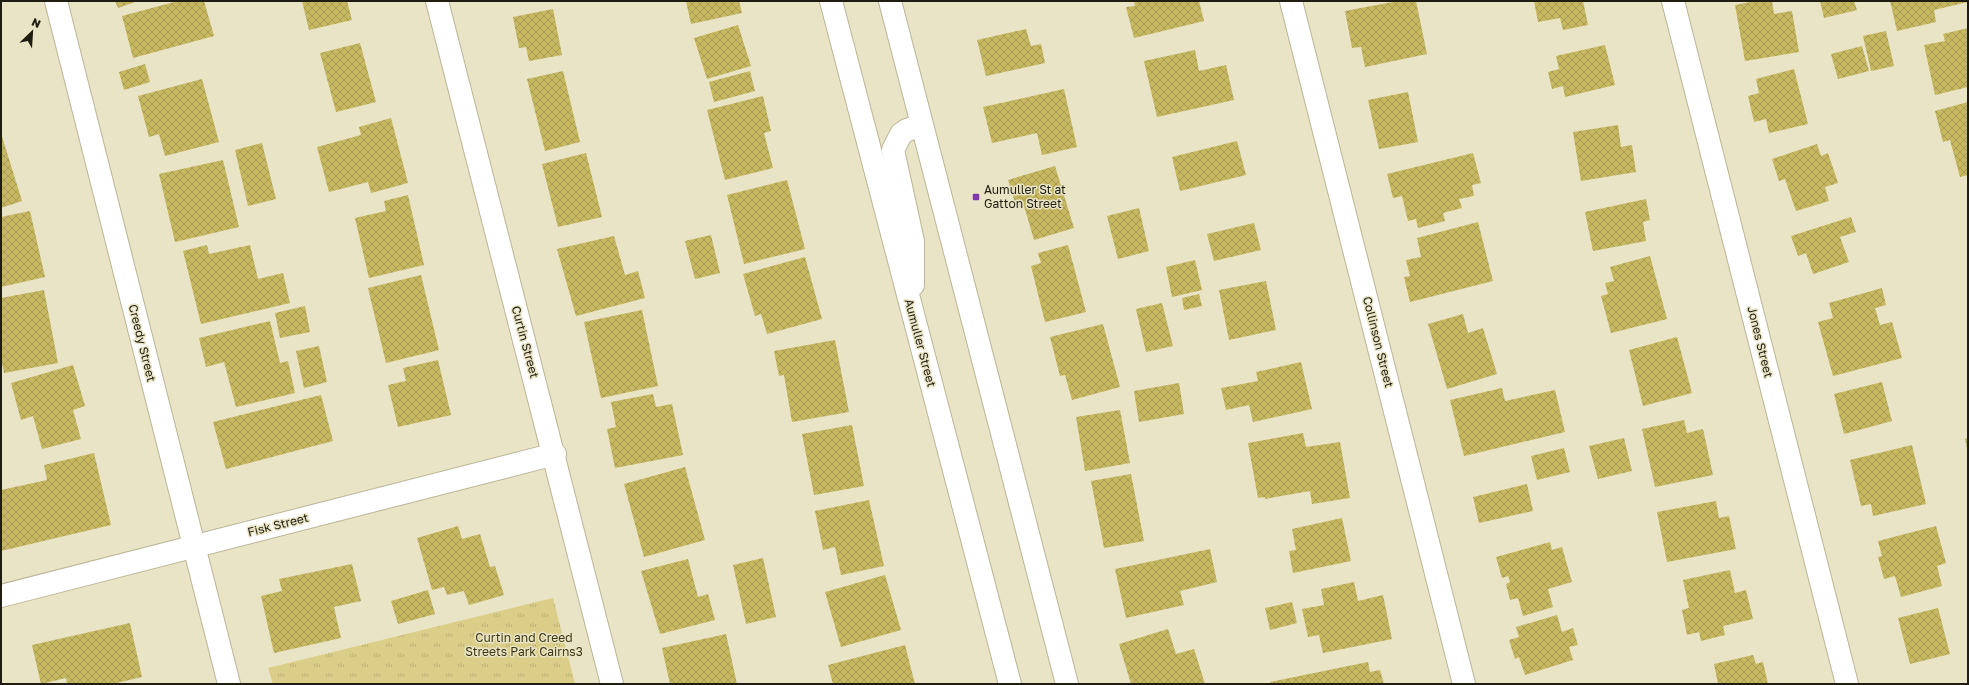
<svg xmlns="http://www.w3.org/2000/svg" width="1969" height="685" font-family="'Golos Text',sans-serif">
<defs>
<pattern id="park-tufts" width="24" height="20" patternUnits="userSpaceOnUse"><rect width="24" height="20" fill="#dace89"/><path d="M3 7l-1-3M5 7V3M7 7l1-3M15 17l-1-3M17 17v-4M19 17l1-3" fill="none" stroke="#bbb075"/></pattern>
<pattern id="building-cross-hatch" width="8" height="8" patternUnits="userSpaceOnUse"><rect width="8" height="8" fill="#c6b761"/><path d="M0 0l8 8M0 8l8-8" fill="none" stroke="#aa9d53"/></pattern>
</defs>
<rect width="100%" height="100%" fill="#e9e4c5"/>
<!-- park -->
<path fill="url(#park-tufts)" d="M553,598L575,684H273L268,668Z"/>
<!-- building -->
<path fill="url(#building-cross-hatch)" d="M115,1H138L118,8Z
M178,1H204L214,36L133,58L122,16Z
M302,1H347L352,20L309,30Z
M686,1H739L742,13L691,24Z
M1134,1H1199L1204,21L1134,38L1126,7L1135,6Z
M1398,1H1416L1427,54L1365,67L1361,47L1352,48L1345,11Z
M1534,1H1583L1588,25L1563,30L1560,18L1538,22Z
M1756,1H1772L1774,14L1792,11L1799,52L1745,61L1735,5Z
M1820,1H1854L1857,10L1824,18Z
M1890,1H1968V2L1934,10L1936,22L1897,31Z
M553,9L562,55L529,61L526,47L519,48L513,17Z
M738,25L751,66L707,79L694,38Z
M1968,28V87L1935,95L1924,45L1945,41L1943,34Z
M1026,29L1031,46L1041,44L1045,63L986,76L977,40Z
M1886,31L1894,66L1871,71L1863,36Z
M360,43L376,102L336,112L320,53Z
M1605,45L1615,85L1565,97L1563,86L1552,89L1548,72L1559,69L1556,56Z
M1862,46L1869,71L1838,79L1831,54Z
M1195,50L1199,71L1226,65L1234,100L1157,117L1144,61Z
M145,64L150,82L124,90L119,72Z
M1794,69L1808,124L1769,133L1766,119L1754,122L1748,96L1759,93L1756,79Z
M563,71L580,142L545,151L527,79Z
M750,71L755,91L714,102L709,82Z
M202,79L219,142L165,156L159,134L149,137L138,96Z
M1064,89L1077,147L1042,155L1037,133L992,143L983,107Z
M1408,92L1418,142L1379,149L1368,100Z
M763,96L771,131L764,133L773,168L725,180L707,110Z
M1968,102V175L1960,177L1950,140L1943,142L1935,111Z
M391,118L408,183L371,193L368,182L329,192L317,147L361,135L359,127Z
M1618,125L1621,147L1632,145L1636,172L1581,181L1573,132Z
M1,133L22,201L1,208Z
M1237,141L1246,175L1180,191L1172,157Z
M262,143L276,199L248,206L235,150Z
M1817,144L1821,156L1828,153L1838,183L1825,187L1829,201L1796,211L1785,179L1779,181L1772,159Z
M586,153L602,217L558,227L542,164Z
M1473,153L1481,183L1472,185L1474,196L1459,199L1462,208L1443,213L1445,221L1418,228L1416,219L1408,221L1402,196L1393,198L1387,174Z
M223,160L239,227L175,242L159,174Z
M1055,166L1074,228L1034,240L1024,206L1017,209L1008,180Z
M787,180L805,249L744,264L727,195Z
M408,195L424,265L369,278L355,218L386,211L384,201Z
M1646,199L1650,220L1643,222L1646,241L1593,251L1585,212Z
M1139,208L1149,251L1118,259L1107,216Z
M30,211L45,277L1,287V217Z
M1851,217L1856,232L1840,237L1849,262L1813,274L1806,253L1798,256L1791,236Z
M1478,222L1493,281L1410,302L1404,277L1410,276L1406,260L1421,257L1417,238Z
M1254,223L1261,250L1214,261L1207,234Z
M711,235L720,273L695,279L685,241Z
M614,236L625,275L638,271L645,298L576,316L557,249Z
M207,245L209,254L250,245L258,279L283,273L290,303L201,324L183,251Z
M1068,245L1086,312L1045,322L1031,266L1041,263L1038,253Z
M1650,256L1667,319L1611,333L1601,296L1608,294L1605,283L1614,281L1610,267Z
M805,257L822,319L767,334L761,314L755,316L743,274Z
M1195,260L1202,290L1172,297L1166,267Z
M421,275L439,350L386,363L368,288Z
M1266,281L1276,330L1229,340L1219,290Z
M1882,288L1886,305L1875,308L1880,325L1892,322L1902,358L1833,376L1818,322L1833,318L1829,303Z
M44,290L58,363L4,373L1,358V298Z
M1199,294L1202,306L1184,310L1182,298Z
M1162,303L1173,346L1146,352L1136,309Z
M305,306L310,332L280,338L275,313Z
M642,310L658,386L601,398L584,322Z
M1463,314L1468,333L1483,328L1497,374L1447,389L1428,324Z
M270,321L280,363L288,361L295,393L236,407L224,362L206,367L199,338Z
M1103,324L1120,387L1072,400L1065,375L1060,376L1050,337Z
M1677,337L1692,393L1643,406L1629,350Z
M835,340L849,412L792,422L784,375L779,376L774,351Z
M319,346L327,382L304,388L296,351Z
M438,360L451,415L398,427L388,385L406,381L403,368Z
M1301,362L1312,409L1253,422L1249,405L1226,410L1221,388L1258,381L1256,372Z
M73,365L85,406L73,410L81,439L42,449L33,416L21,420L11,383Z
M1882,382L1892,421L1844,434L1834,394Z
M1179,383L1184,414L1139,422L1134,391Z
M1502,388L1505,401L1555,390L1565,432L1464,456L1450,400Z
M653,394L656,407L672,404L683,455L615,468L607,429L616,427L611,402Z
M321,395L333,441L226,469L213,422Z
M1120,410L1130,463L1085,471L1076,417Z
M1684,420L1687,433L1703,429L1713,475L1655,487L1642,429Z
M852,425L864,486L814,495L802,434Z
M1303,433L1306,447L1340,442L1350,498L1312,504L1310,491L1265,499V497L1258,498L1248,443Z
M1624,438L1632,471L1598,479L1589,446Z
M1968,438V448L1967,449L1965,439Z
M1912,445L1926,504L1873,516L1871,504L1861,506L1850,460Z
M1564,448L1570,472L1537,480L1531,456Z
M94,453L111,525L1,551V490L47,480L44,465Z
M685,467L705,540L644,557L624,484Z
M1131,474L1144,541L1104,548L1091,481Z
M1527,484L1533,511L1479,523L1473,497Z
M869,500L884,566L841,575L835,547L823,550L815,511Z
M1716,501L1719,518L1729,516L1736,549L1667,562L1657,512Z
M1342,518L1351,561L1293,573L1289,551L1296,550L1292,529Z
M458,526L462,539L480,534L490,567L495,566L504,595L469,605L464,591L447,595L444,587L432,590L417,538Z
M1936,526L1946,563L1937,566L1942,586L1901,597L1895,576L1884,579L1878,557L1882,556L1878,541Z
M1550,542L1552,550L1562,547L1572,582L1548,589L1553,607L1523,616L1518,598L1510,600L1506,584L1510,582L1508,576L1502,578L1496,557Z
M1210,549L1217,582L1180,591L1184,605L1126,618L1115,569Z
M763,558L776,617L746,624L733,565Z
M688,559L698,597L708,594L715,620L660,634L641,571Z
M352,564L361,601L334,607L341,638L274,653L261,596L282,591L279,579Z
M1730,570L1735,593L1746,590L1753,619L1723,626L1725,635L1701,641L1699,632L1687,635L1682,610L1689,608L1683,580Z
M885,575L901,630L841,647L825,592Z
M1354,582L1358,601L1383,595L1392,639L1323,653L1319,635L1308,637L1302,609L1324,605L1321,589Z
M428,590L435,614L398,624L391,601Z
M1292,602L1297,623L1270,630L1265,608Z
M1938,608L1950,654L1910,664L1898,618Z
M1557,615L1562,632L1573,628L1578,645L1569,647L1573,660L1525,675L1519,657L1515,659L1509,640L1519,637L1516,627Z
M130,623L142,677L112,684H67L66,678L41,684L32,645Z
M1168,629L1176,654L1194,649L1205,684H1131L1119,644Z
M726,634L737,684H670L662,648Z
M905,645L915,684H833L828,665Z
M1753,655L1756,664L1763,662L1768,684H1718L1714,664Z
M1368,662L1370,672L1380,670L1384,684H1271L1270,682Z"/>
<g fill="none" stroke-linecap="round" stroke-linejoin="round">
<defs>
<path id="street" d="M56,1L229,684
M437,1L612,684
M1291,1L1464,684
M1673,1L1847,684
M1,596L555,454"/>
<path id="secondary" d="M831,1L1010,684
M890,1L1067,684
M913,285V241L893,150L901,134L907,130L922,125"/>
</defs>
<!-- street casing -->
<use href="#street" stroke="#bab597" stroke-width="24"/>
<!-- secondary casing -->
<use href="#secondary" stroke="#bab597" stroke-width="24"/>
<!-- street -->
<use href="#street" stroke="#fff" stroke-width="22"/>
<!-- secondary -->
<use href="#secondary" stroke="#fff" stroke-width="22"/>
</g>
<!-- markers -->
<rect fill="#7d37aa" stroke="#e9e4c5" stroke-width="1.5" x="972" y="193" width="8" height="8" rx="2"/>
<g text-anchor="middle" stroke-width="3" stroke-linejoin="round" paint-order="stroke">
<!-- poi labels -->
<g font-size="12" fill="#1f1d11" stroke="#e9e4c5" text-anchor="start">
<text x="984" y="194">Aumuller St at<tspan x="984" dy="14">Gatton Street</tspan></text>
</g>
<!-- street labels -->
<g font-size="12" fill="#1f1d11" stroke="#e9e4c5">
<text transform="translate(525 342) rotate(75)" y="4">Curtin Street</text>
<text transform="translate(1378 342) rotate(76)" y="4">Collinson Street</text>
<text transform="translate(1760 342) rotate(76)" y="4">Jones Street</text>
<text transform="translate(142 343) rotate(76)" y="4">Creedy Street</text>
<text transform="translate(920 343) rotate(75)" y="4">Aumuller Street</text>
<text transform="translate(278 525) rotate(-14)" y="4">Fisk Street</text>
</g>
<!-- park labels -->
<g font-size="12" fill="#3d3611" stroke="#e9e4c5">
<text x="524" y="642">Curtin and Creed<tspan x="524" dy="14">Streets Park Cairns3</tspan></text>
</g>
</g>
<!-- border -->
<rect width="1969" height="685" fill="none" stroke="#1f1d11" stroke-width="4"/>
<!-- north arrow -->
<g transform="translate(32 32) rotate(25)" stroke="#e9e4c5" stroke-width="3" paint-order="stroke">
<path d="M0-3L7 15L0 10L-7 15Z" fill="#1f1d11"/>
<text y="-6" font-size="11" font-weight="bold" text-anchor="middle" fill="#1f1d11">N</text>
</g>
</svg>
